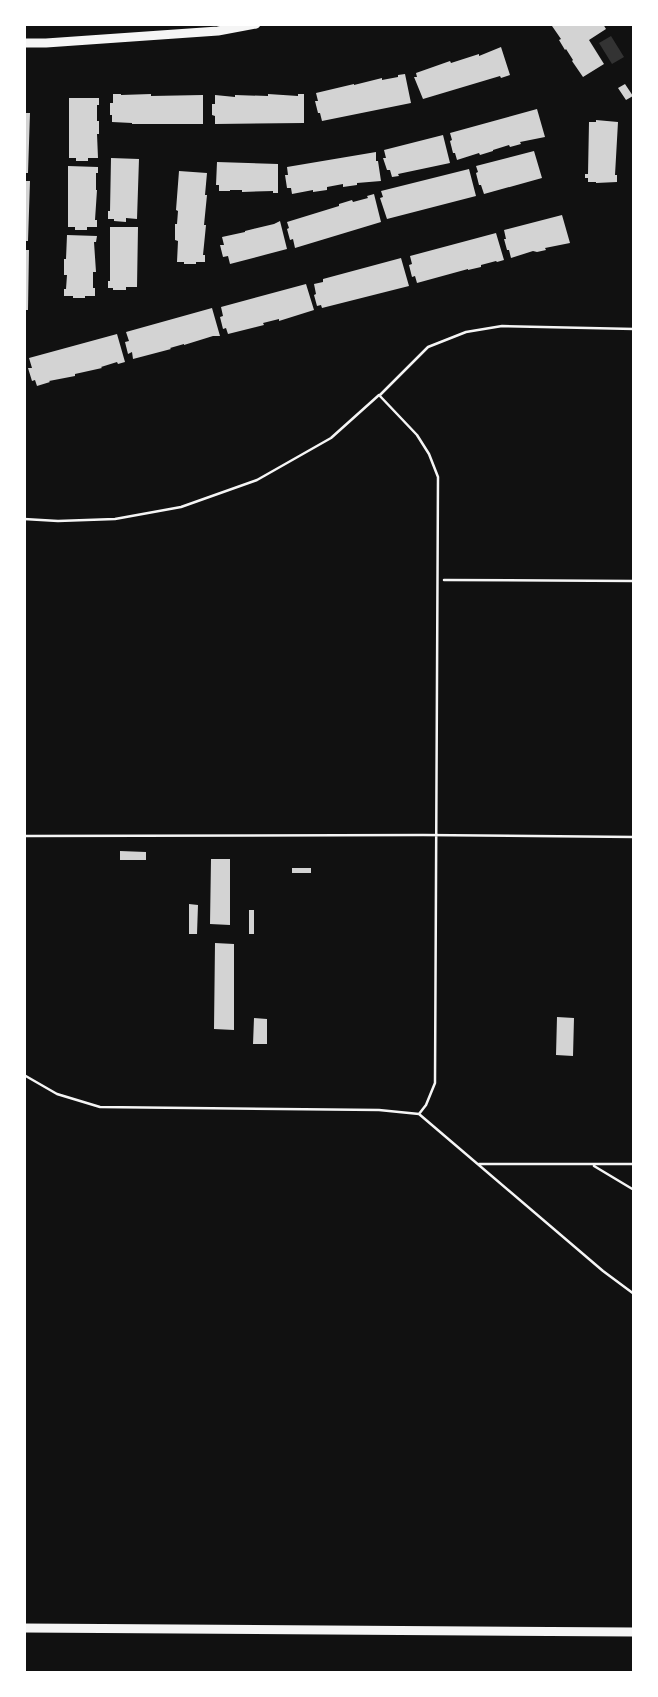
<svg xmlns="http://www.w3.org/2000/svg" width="658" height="1697" font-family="Mulish,sans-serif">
<rect width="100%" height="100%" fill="#111"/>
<!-- water -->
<path fill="#333" d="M611,36L624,57L612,64L599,43Z"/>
<!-- building -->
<path fill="#d3d3d3" d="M554,24H603L606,29L589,40L604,64L583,77L572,61L573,60L566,49L565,50L559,40L561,39L552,26Z
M501,47L510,75L501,78L500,76L423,99L414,77H417L416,73L450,61L451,63L479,54V56Z
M405,74L411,103L322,121L320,113H318L315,101H318L316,93L354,84V85L382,78V80L398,77V75Z
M625,84L633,96L626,100L618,88Z
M113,94H121V95L151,94V96L203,95V124H132V123L112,122V115H110V103H113Z
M268,94L298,96V94H304V123L215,124V116L212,115V104H215V95L235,97V95L268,96Z
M69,98H99V105H97V121H99V134H97L98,158H88V161H76V158H69Z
M537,109L545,137L520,142L521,144L510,147L509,145L493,150V151L480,155L479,153L457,160L455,153H453L450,141L452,140L450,133Z
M24,113H30L28,173H24Z
M596,120L618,122L615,175H617V182L596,183V182H588V178H585V174H588L589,122H596Z
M443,135L450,163L398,174L399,176L392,177L390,170H387L383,158H386L384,150Z
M534,151L542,178L484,194L481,185H479L476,173L478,172L476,166Z
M376,152V161H378L381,181L357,183V185L343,187V184L327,187V190L313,192V190L292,194L291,188H287L285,175H288L287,167Z
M111,158L139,159L137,219L126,218V222L114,221V219H108V211H110Z
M217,162L278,164V193H273V191L242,192V190H230V191H219V185H216Z
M68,166L98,167V173H96V190H97L95,220H97V227H87V230H75V227H68Z
M469,169L476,196L387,219L380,198L383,197L381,191Z
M179,171L207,173L205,195H207L204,225H206L203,255H205V262H196V264H184V262H177L178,241L175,240V224H177L178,211L176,210Z
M24,181H30L28,241H24Z
M374,194L381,222L295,248L293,239L290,240L287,229L289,228L287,222L339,206V204L352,200L353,202L368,198L367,196Z
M562,215L570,243L545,248L546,250L537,252L533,251L511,258L509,250H507L504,239H506L504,230Z
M280,221L287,249L230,264L228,256L223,257L220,245H224L222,237L245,232V231L274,224Z
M110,227H138L137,287H126V290H113V288H108V281H110Z
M496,233L504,260L497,262L496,261L481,265V267L468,270V269L417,283L415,276L412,277L409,265L412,264L410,256Z
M67,235L97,236L96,242H94L96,272H93V288H95V296H85V298H73V296H64V289H66L67,275H64V259H66Z
M24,250H29L28,310H24Z
M401,258L409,286L322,308L321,305L317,306L314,295L316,294L314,284L323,282V279Z
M306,284L314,310L279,321V319L263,323L264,325L228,334L226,328L223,329L220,317L223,316L221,307Z
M212,308L220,336H213L184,345V344L170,348L171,349L133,359L132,352L128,354L125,342L129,341L126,332Z
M117,334L125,362L118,364L117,362L101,367L102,368L75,374V376L49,381L50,382L37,386L35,380L32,381L28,368H32L29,358Z
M120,851L146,852V860H120Z
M211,859H230V925L210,924Z
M292,868H311V873H292Z
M189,904L198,905L197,934H189Z
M249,910H254V934H249Z
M215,943L234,944V1030L214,1029Z
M557,1017L574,1018L573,1056L556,1055Z
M254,1018L267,1019V1044H253Z"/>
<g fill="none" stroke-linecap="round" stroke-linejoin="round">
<!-- path -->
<path stroke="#f5f5f5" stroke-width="2.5" d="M444,580L634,581"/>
<!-- service -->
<path stroke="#f5f5f5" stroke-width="2.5" d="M380,395L428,347L466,332L502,326L634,329
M24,519L58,521L115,519L181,507L257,480L331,438L379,395L417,435L429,454L438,477L435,1083L426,1105L419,1114
M24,836L423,835L634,837
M24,1075L57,1094L100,1107L379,1110L419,1114L603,1271L634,1294
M479,1164H634
M594,1166L634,1190"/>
<!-- secondary -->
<path stroke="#f5f5f5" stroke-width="9" d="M24,43H46L218,31L256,24
M24,1628L634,1632"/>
</g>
<!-- border -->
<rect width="658" height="1697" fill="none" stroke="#ffffff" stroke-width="52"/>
</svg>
